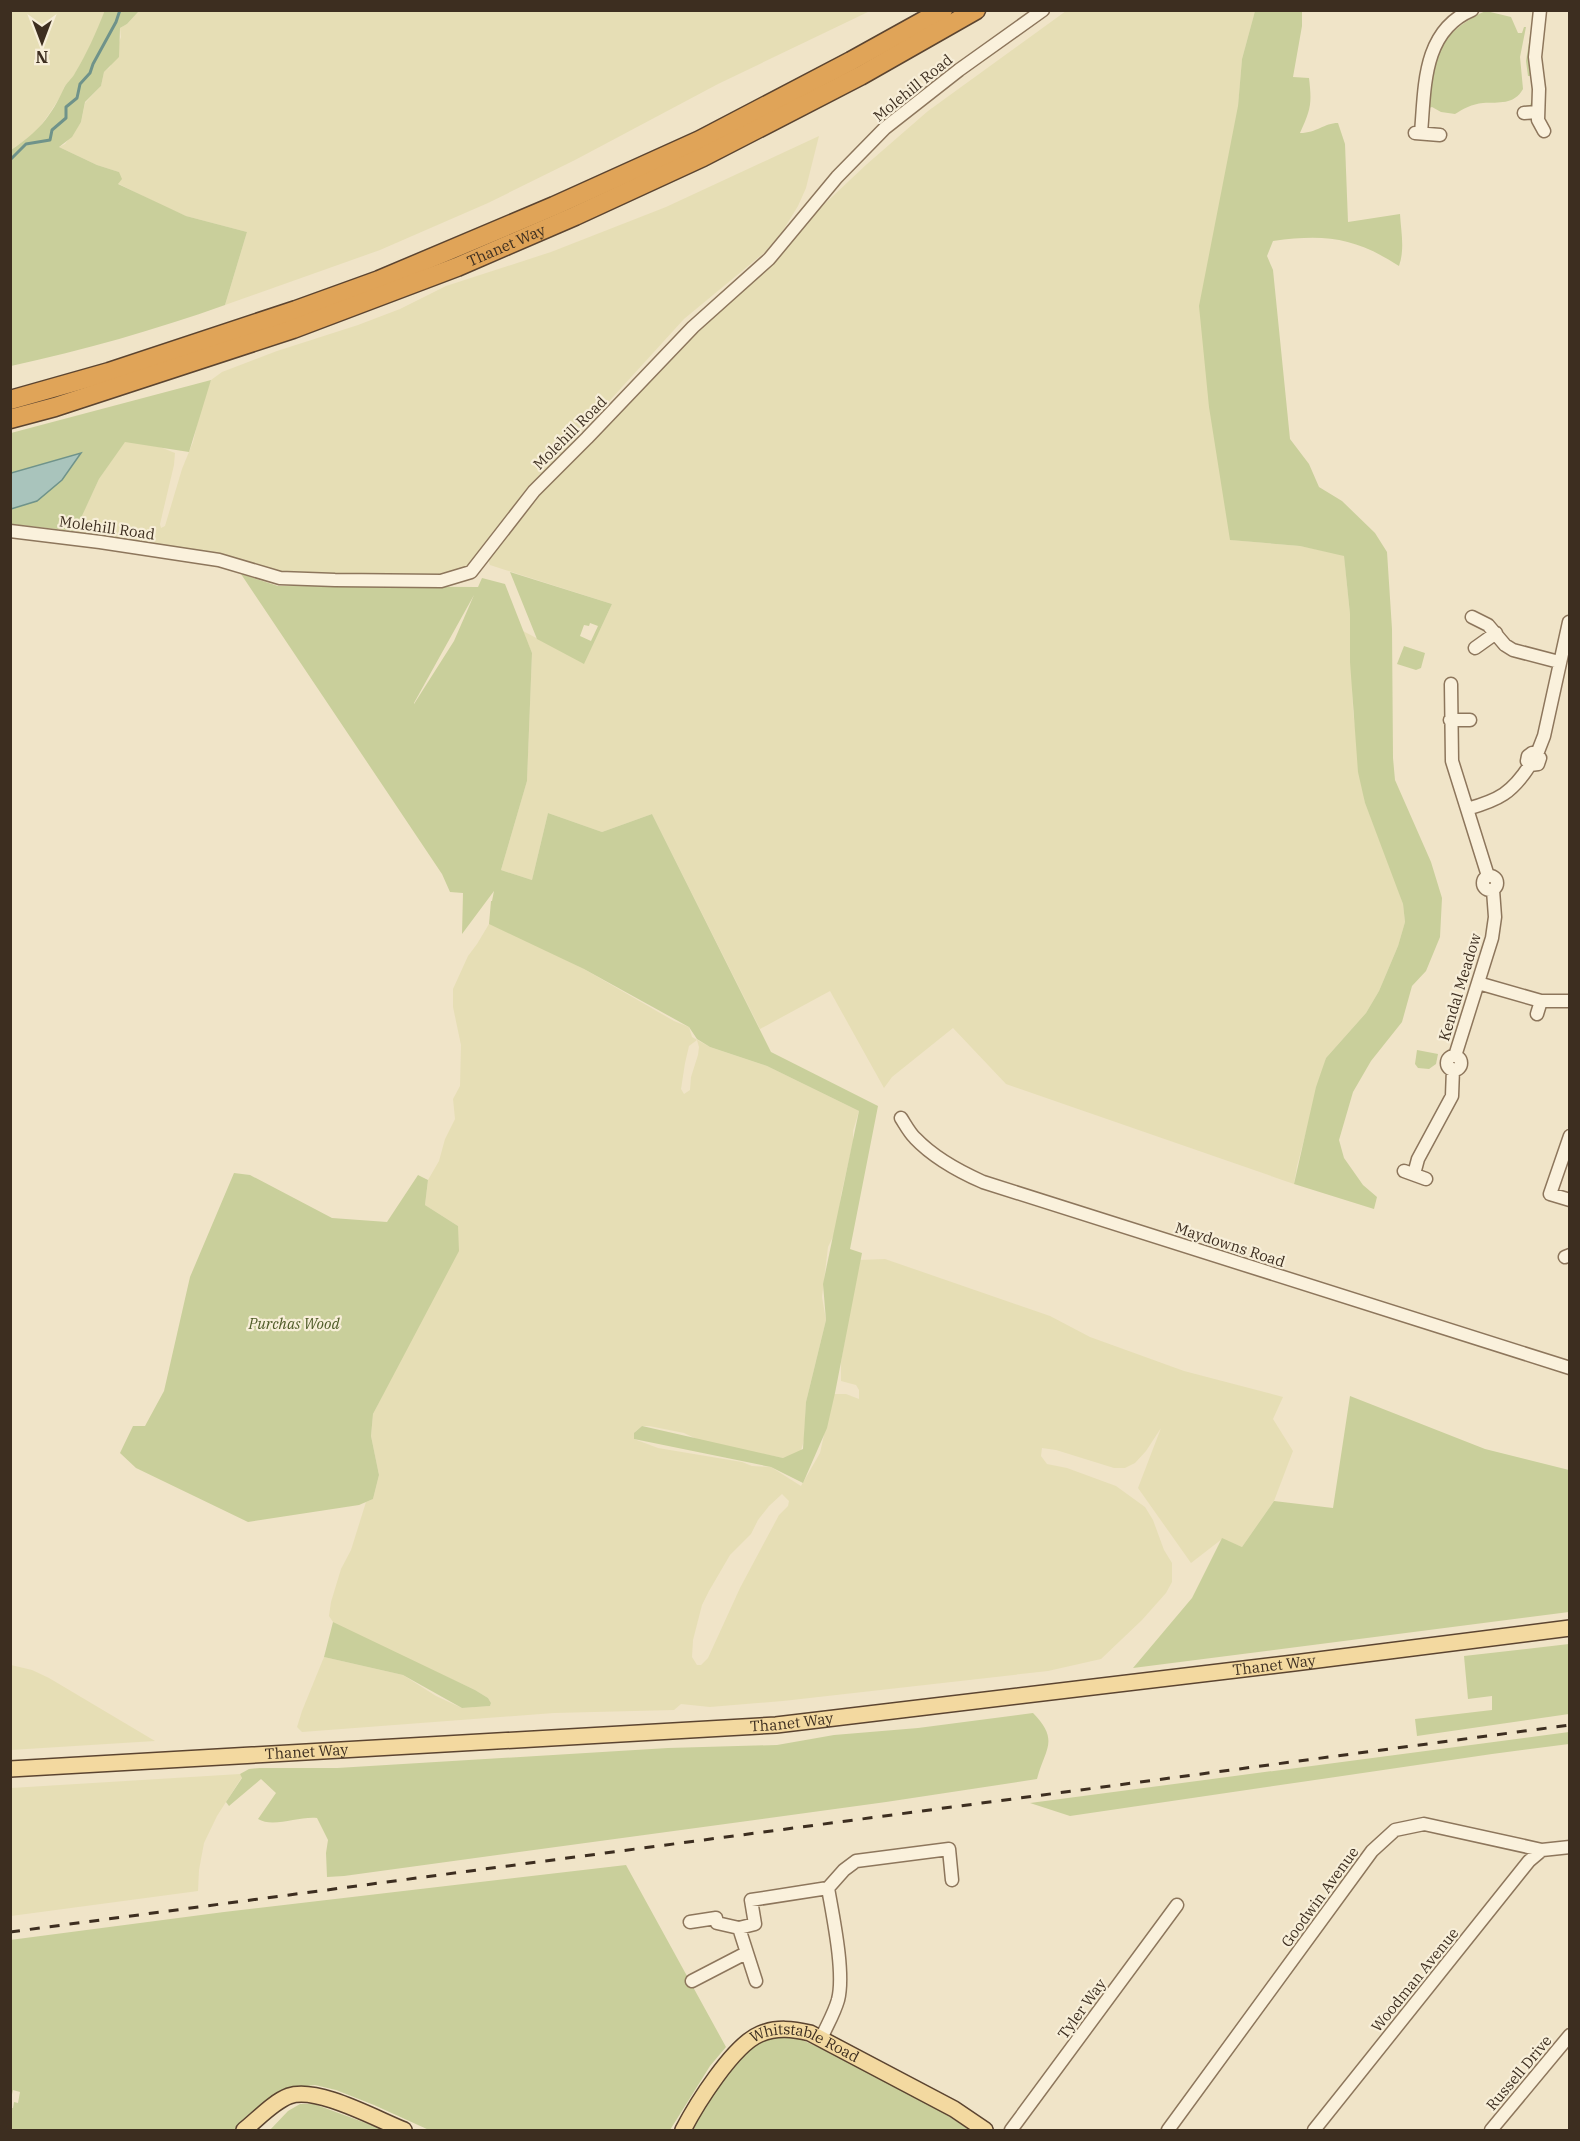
<svg xmlns="http://www.w3.org/2000/svg" width="1580" height="2141" font-family="'IBM Plex Serif',serif">
<rect width="100%" height="100%" fill="#f0e4c8"/>
<!-- farmland -->
<path fill="#e6deb5" fill-rule="evenodd" d="M11,11H105L95,38L73,77L64,87L62,94L49,114L37,131L11,150Z
M139,11H870L718,84L575,160L488,203L380,250L225,305L247,232L186,216L165,207L117,183L119,172L97,165L59,147L65,144L81,122L85,103L101,86L104,72L110,67L121,37L120,28L127,24Z
M1066,11H1255L1242,59L1238,106L1231,540L1300,546L1344,555L1350,614L1353,711L1365,803L1394,877L1403,904L1405,922L1398,946L1379,991L1366,1013L1326,1058L1297,1166L1294,1184L1006,1084L953,1028L892,1077L884,1088L830,991L760,1029L652,814L602,832L548,813L532,880L501,870L527,781L532,653L523,631L584,663L612,604L490,565L488,560L521,512L679,347L769,265L817,211L867,164L928,111Z
M819,136L806,188L798,206L782,232L765,252L684,319L541,476L477,557L466,567L455,573L437,577L280,575L75,536L79,521L99,479L125,441L160,447L175,453L174,465L160,524L161,528L165,526L182,469L193,442L203,399L211,380L222,372L277,351L358,325L400,309L446,286L551,252L666,207Z
M493,922L510,932L584,969L674,1021L689,1027L692,1037L710,1047L767,1066L859,1111L853,1131V1142L841,1195L837,1229L828,1247L822,1297L826,1320L806,1402L804,1440L800,1454L783,1458L703,1442L684,1433L649,1426H642L635,1432L634,1439L658,1448L742,1462L752,1466L771,1467L801,1486L820,1453L833,1394H846L859,1399V1390L856,1385L841,1381V1362L859,1260L885,1259L1050,1316L1090,1337L1184,1371L1283,1397L1273,1419L1293,1451L1274,1501L1242,1547L1222,1539L1191,1563L1138,1488L1161,1428L1146,1451L1135,1463L1125,1468H1114L1056,1450L1042,1448L1041,1456L1047,1464L1067,1468L1116,1486L1145,1507L1153,1520L1164,1550L1172,1563V1582L1166,1593L1142,1620L1101,1659L1048,1671L783,1701L710,1707L681,1704L674,1710L554,1713L302,1732L297,1727L302,1711L324,1657L403,1675L436,1696L462,1708L490,1706L491,1703L488,1698L475,1690L347,1631L333,1622L329,1616L331,1602L341,1569L351,1550L366,1502L373,1499L379,1475L371,1436L373,1414L393,1374L458,1226L425,1205L428,1180L439,1161L445,1139L455,1119L453,1099L460,1086L461,1045L453,1007V989L468,956L477,944L489,924ZM697,1040L699,1047L698,1055L691,1077L690,1090L684,1094L681,1089L685,1063L689,1046ZM782,1494L789,1501L788,1506L779,1515L740,1588L708,1658L701,1665H697L692,1657L693,1640L702,1605L709,1591L730,1555L751,1534L758,1520L769,1506Z
M11,1665L32,1670L49,1678L155,1741L11,1750Z
M240,1774L242,1777L217,1816L204,1843L199,1870L198,1891L11,1916V1788Z"/>
<!-- green -->
<path fill="#c9cf9b" fill-rule="evenodd" d="M105,10L139,11L127,24L120,28L119,57L104,72L101,86L85,102L81,122L72,137L59,147L97,165L119,172L122,179L118,184L186,216L247,232L225,305C155,330 84,350 11,366V150C38,132 51,117 64,88C66,83 72,79 75,73C87,53 96,33 105,10Z
M1255,11H1302V26L1293,77L1309,78C1312,104 1311,109 1300,133C1317,133 1324,123 1338,123L1345,144L1348,222L1400,214C1401,232 1405,249 1399,266C1354,237 1325,234 1273,241L1267,256L1273,270L1290,439L1309,464L1319,487L1342,501L1375,533L1387,552L1392,629L1393,758L1395,780L1431,862L1442,898L1440,937L1426,971L1412,986L1402,1022L1371,1061L1353,1092L1339,1140L1344,1158L1363,1185L1377,1197L1374,1209L1294,1184L1316,1087L1326,1058L1366,1013L1379,991L1398,946L1405,922L1403,904L1365,803L1358,772L1350,662V614L1344,556L1300,546L1230,540L1209,407L1199,306L1238,106L1242,59Z
M1486,11L1511,17L1518,33H1522L1524,27H1526L1520,57L1523,89C1514,105 1499,102 1483,103C1472,104 1463,109 1455,114L1441,112L1432,107L1429,108C1430,97 1428,70 1431,61C1438,41 1467,18 1486,11Z
M1534,11H1539L1531,57L1535,65L1532,71L1535,103L1531,107L1523,109L1524,117H1521L1520,107L1530,105L1533,98L1532,85L1531,76H1528L1526,61Z
M211,380L189,452L125,442L99,479L75,531L11,524V509L37,501L62,480L81,454L11,473V433Z
M510,572L612,604L584,664L537,639ZM590,623L598,626L591,641L580,636L584,625L589,626Z
M241,574L278,586L478,587L482,578L505,584L532,653L527,781L501,870L532,880L548,813L602,832L652,814L771,1052L878,1106L850,1249L862,1253L835,1393L827,1428L803,1483L771,1467L634,1439V1433L642,1426L783,1458L803,1449L806,1402L826,1320L823,1284L859,1111L767,1066L710,1047L697,1039L689,1027L584,969L489,924L491,901H492L494,891L462,934L463,893L450,892L442,874ZM474,595L454,641L414,704V703Z
M1404,646L1425,653L1421,668L1416,670L1397,664Z
M1417,1050L1438,1054L1436,1064L1429,1069L1418,1068L1415,1064Z
M234,1173L250,1175L332,1218L387,1222L418,1175L428,1180L425,1205L458,1226L459,1251L373,1414L371,1436L379,1475L373,1499L359,1505L248,1522L136,1468L120,1453L133,1426H145L164,1391L190,1277Z
M1350,1396L1485,1449L1569,1470V1612L1133,1668L1192,1598L1222,1538L1242,1547L1274,1501L1333,1508Z
M333,1622L475,1690L488,1698L491,1703L490,1706L462,1708L403,1675L324,1657Z
M1569,1644V1714L1417,1736L1415,1719L1492,1710V1696L1468,1699L1464,1656Z
M1033,1713C1060,1741 1045,1748 1037,1779L886,1802L344,1876L327,1877L326,1853L328,1840L317,1818C299,1816 273,1828 258,1819L276,1793L261,1779L229,1806L226,1802L242,1778L240,1774L249,1769L260,1768H337L668,1748L777,1745L834,1735L918,1728Z
M1569,1732V1744L1492,1754L1070,1816L1030,1803Z
M626,1865L726,2047L710,2066L670,2130H429L374,2105L336,2090L315,2085L292,2088L236,2130H11V2108H13L14,2102L18,2103L20,2092L13,2090L11,2099L10,1940L224,1912Z
M777,2036L798,2038L820,2048L942,2112L970,2130H690C704,2104 729,2059 754,2043C761,2039 770,2038 777,2036Z
M300,2104H314L385,2130H270L288,2111Z"/>
<!-- water -->
<path fill="#a9c4bc" stroke="#6f938a" stroke-width="1.5" d="M81,453L62,480L37,501L11,509V473Z"/>
<g fill="none" stroke-linecap="round" stroke-linejoin="round">
<!-- stream -->
<path stroke="#6f938a" stroke-width="3" d="M10,160L26,144L50,140L52,130L66,118V107L77,98L80,84L90,73L93,64L116,22L120,10"/>
<defs>
<path id="minor" d="M1540,10L1535,57L1539,89L1538,120L1544,131
M1524,113L1537,112
M1415,133L1440,135
M1421,133C1425,88 1422,31 1472,10
M10,531L100,542L219,560L280,578L335,580L441,581L471,572L534,491L587,438L693,327L769,259L837,177L885,128L959,70L1043,10
M1472,617L1488,625L1505,645L1513,650L1559,662
M1475,648L1496,633
M1451,684L1452,761L1488,876
M1450,720H1470
M1537,754L1544,736L1569,622
M1467,809C1499,800 1512,793 1530,765L1538,764L1540,758L1537,754L1532,753L1528,756L1527,761L1530,765
M1483 883a7 7 0 1 1 14 0a7 7 0 1 1-14 0Z
M1478,983L1541,1001H1570
M1537,1014L1541,1001
M1455,1056L1492,938L1495,917L1493,890
M1447 1063a7 7 0 1 1 14 0a7 7 0 1 1-14 0Z
M901,1118C905,1124 909,1132 915,1138C933,1157 958,1171 983,1182L1570,1368
M1570,1136L1550,1194L1570,1200
M1404,1171L1426,1179
M1414,1174L1418,1159L1452,1096L1453,1069
M1565,1257L1570,1255
M690,1922L716,1918L717,1923L739,1928
M692,1981L746,1953
M756,1981L739,1928L755,1924L751,1900L828,1888L844,1870L856,1861L949,1849L952,1880
M821,2039C826,2027 834,2014 838,2000C845,1973 833,1917 828,1888
M1011,2130L1177,1905
M1168,2130L1372,1851L1395,1830L1424,1824L1542,1850L1570,1847
M1314,2130L1529,1861L1542,1850
M1491,2130L1570,2035"/>
<g id="major">
<path id="s1" d="M10,1769L776,1725L1294,1663L1570,1628"/>
<path d="M244,2130C258,2119 273,2102 289,2096C317,2086 376,2119 404,2130"/>
<path id="s2" d="M683,2130C696,2105 733,2045 760,2034C777,2027 793,2029 810,2033L954,2109L985,2130"/>
</g>
<g id="highway">
<path d="M10,400L109,372L296,310L379,280L554,206L700,140L851,61L943,10"/>
<path id="s3" d="M10,419L55,407L293,329L457,267L575,216L703,157L860,76L976,10"/>
</g>
</defs>
<!-- minor casing -->
<use href="#minor" stroke="#8d765c" stroke-width="15"/>
<!-- major casing -->
<use href="#major" stroke="#5b4430" stroke-width="18"/>
<!-- highway casing -->
<use href="#highway" stroke="#5b4430" stroke-width="21"/>
<!-- minor -->
<use href="#minor" stroke="#faf1dc" stroke-width="12"/>
<!-- major -->
<use href="#major" stroke="#f3d9a0" stroke-width="15"/>
<!-- highway -->
<use href="#highway" stroke="#e0a458" stroke-width="18"/>
<!-- rail -->
<path stroke="#3d2e20" stroke-width="3" stroke-dasharray="10 10" stroke-linecap="butt" d="M10,1932L1570,1725"/>
</g>
<g text-anchor="middle" stroke-width="4.5" stroke-linejoin="round" paint-order="stroke">
<!-- street labels -->
<g font-size="15" fill="#3d2e20" stroke="#f7eed8">
<text transform="translate(913 88) rotate(-39)" y="5">Molehill Road</text>
<text dy="5" stroke="none"><textPath href="#s3" startOffset="526">Thanet Way</textPath></text>
<text transform="translate(570 433) rotate(-45)" y="5">Molehill Road</text>
<text transform="translate(107 528) rotate(8)" y="5">Molehill Road</text>
<text transform="translate(1460 987) rotate(-73)" y="5">Kendal Meadow</text>
<text transform="translate(1230 1245) rotate(18)" y="5">Maydowns Road</text>
<text dy="5" stroke="none"><textPath href="#s1" startOffset="1269">Thanet Way</textPath></text>
<text dy="5" stroke="none"><textPath href="#s1" startOffset="783">Thanet Way</textPath></text>
<text dy="5" stroke="none"><textPath href="#s1" startOffset="297">Thanet Way</textPath></text>
<text transform="translate(1320 1897) rotate(-54)" y="5">Goodwin Avenue</text>
<text transform="translate(1415 1980) rotate(-51)" y="5">Woodman Avenue</text>
<text transform="translate(1082 2009) rotate(-54)" y="5">Tyler Way</text>
<text dy="5" stroke="none"><textPath href="#s2" startOffset="172">Whitstable Road</textPath></text>
<text transform="translate(1519 2073) rotate(-50)" y="5">Russell Drive</text>
</g>
<!-- park labels -->
<g font-size="15" font-style="italic" fill="#4d5a26" stroke="#f7eed8">
<text x="294" y="1329">Purchas Wood</text>
</g>
</g>
<!-- border -->
<rect width="1580" height="2141" fill="none" stroke="#3d2e20" stroke-width="24"/>
<!-- north arrow -->
<g transform="translate(42 42) rotate(180)" stroke="#f7eed8" stroke-width="4.5" paint-order="stroke">
<path d="M0-4.5L10 22L0 15L-10 22Z" fill="#3d2e20"/>
<text y="-9" font-size="16" font-weight="bold" text-anchor="middle" fill="#3d2e20">N</text>
</g>
</svg>
